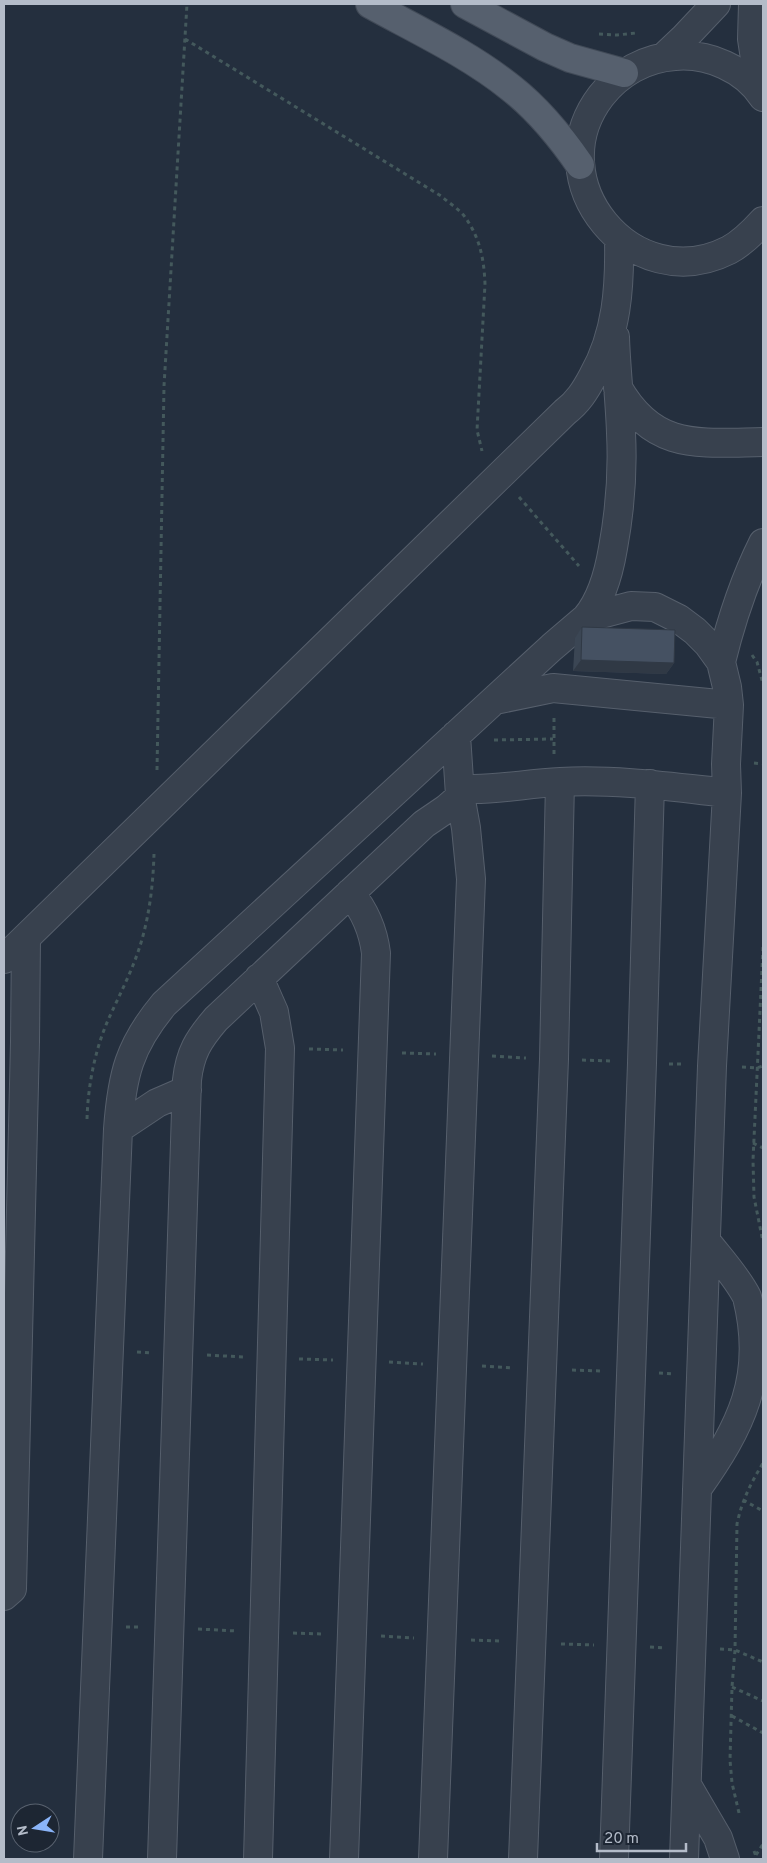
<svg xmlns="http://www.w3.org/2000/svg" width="767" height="1863" font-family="Overpass,sans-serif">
<rect width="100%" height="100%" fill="#242f3e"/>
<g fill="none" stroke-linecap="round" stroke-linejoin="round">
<defs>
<path id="minor" d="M753,4L752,39L760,92
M664,57L683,39L716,4
M763,97C745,69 708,53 675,56C645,58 619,73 601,96C536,181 633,299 729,250C742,243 753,232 763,221
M618,388C654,451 699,443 763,442
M586,618C602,599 609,572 613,548C620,510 623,471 621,433C620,401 616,369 615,337
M721,662C731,621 744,581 763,543
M495,700L553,688L729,705
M4,959L565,412C578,402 585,391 593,376C617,334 620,287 619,239
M118,1129L157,1103L187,1090
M697,1489C741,1427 767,1377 747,1297C737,1277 720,1259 706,1241
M4,1596L12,1589L25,1042L26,938
M687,1785L718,1838L725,1859
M88,1859L118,1129C122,1075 129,1046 164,1004L552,647L586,618L631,606L655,607L679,619L695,631L708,644L721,662L727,687L729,705L726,764L727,793L712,1066L684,1859
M162,1859L187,1080C190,1053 198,1040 216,1019L424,824L446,809L469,789C499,790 529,783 560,782C616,779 672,787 727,793
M258,1859L280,1048L274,1012L259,978
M344,1859L376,953C373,929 365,911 350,893
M433,1859L471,879L466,828L460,795L456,735
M523,1859L554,1059L560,782
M614,1859L642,1063L650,784"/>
<path id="major" d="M370,4C417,30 469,54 511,88C539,110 560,136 580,165
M465,4L545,47L570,58L624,73"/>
</defs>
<!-- minor casing -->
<use href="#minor" stroke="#565f6c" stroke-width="30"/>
<!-- major casing -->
<use href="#major" stroke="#414a57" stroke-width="30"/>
<!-- path -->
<path stroke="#44595c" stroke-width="3" stroke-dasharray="4 4" stroke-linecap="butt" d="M599,34L617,35L636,33
M185,39L441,196C449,203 459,209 465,217C480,238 484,259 485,284L477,430L482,451
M519,497L579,566
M752,655L757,662L763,684
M554,718V754
M494,740L553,739
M754,763L763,764
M157,770L164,386L187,4
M763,947L753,1160L754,1197L763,1242
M309,1049L343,1050
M402,1053L436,1054
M492,1056L526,1058
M582,1060L613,1061
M669,1064H683
M742,1067L757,1068L763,1066
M87,1119C88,1085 95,1049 109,1018C119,996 130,975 138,952C149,920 153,887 154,854
M753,1143L763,1148
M137,1352L151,1353
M207,1355L243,1357
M299,1359L333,1360
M389,1362L423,1364
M482,1366L513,1368
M572,1370L603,1371
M659,1373L673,1374
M743,1500L763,1511
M126,1627H142
M198,1629L237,1631
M293,1633L324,1634
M381,1636L414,1638
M471,1640L502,1641
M561,1644L594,1645
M650,1647L664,1648
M720,1649L735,1650L763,1662
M732,1687L763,1701
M732,1716L763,1733
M739,1813L732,1783L730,1760L732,1687L735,1650L737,1524C742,1500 751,1483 763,1463
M754,1851L757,1859
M756,1855L763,1844"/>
<!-- minor -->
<use href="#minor" stroke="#38414e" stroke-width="28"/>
<!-- major -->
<use href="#major" stroke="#56606e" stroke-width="28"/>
</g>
<!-- wall -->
<path fill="#3b4654" d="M582,627L674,663L666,674L573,671L575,638Z"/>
<!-- shaded-wall -->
<path fill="#303945" d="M581,660L674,663L666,674L573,671Z"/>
<!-- building -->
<path fill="#455162" stroke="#303945" d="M582,627L675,630L674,663L581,660Z"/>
<!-- border -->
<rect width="767" height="1863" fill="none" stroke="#b4bcc9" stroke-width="10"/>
<!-- north arrow -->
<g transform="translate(35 1828) rotate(258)"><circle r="24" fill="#1d2633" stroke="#59626f"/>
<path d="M0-4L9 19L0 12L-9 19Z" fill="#8ab4f8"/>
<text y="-8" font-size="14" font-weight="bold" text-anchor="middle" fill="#b4bcc9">N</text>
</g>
<!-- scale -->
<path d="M597 1843v8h89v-8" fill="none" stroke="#b4bcc9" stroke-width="2.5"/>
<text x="604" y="1843" font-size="15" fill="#b4bcc9" stroke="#1d2633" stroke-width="4" paint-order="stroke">20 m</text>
</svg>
